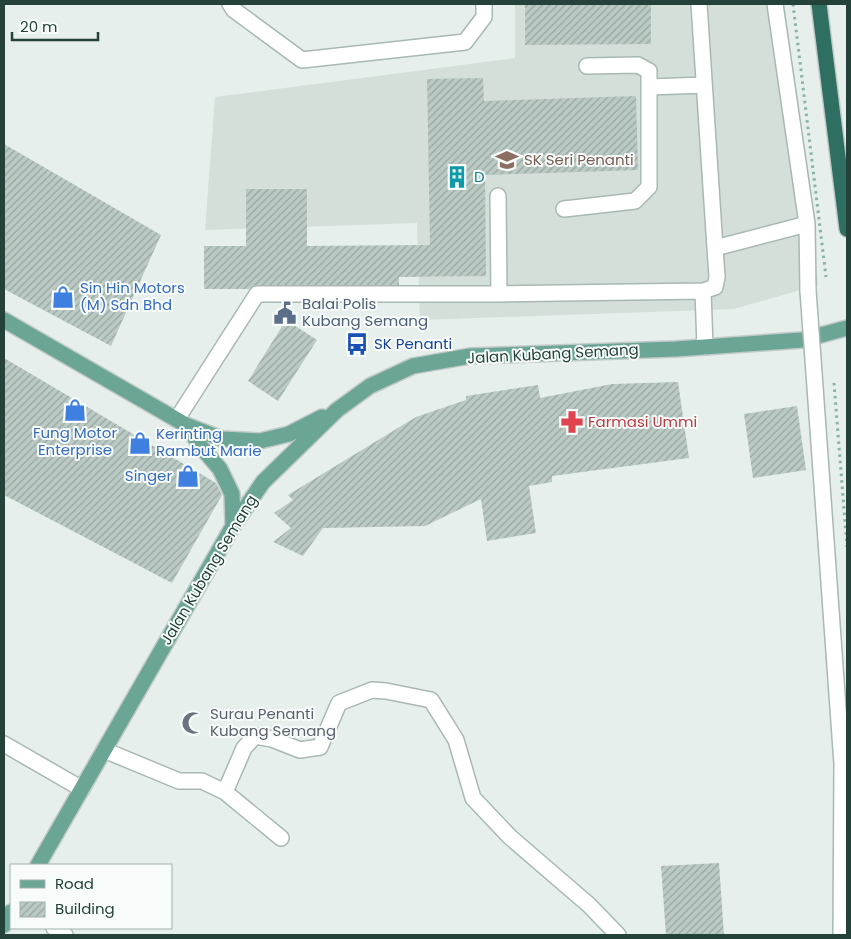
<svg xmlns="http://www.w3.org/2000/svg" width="851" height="939" font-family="Poppins,sans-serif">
<defs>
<pattern id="building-hatch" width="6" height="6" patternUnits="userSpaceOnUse" patternTransform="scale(1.25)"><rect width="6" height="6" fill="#bbcac4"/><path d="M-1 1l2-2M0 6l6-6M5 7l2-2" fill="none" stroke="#98a6a0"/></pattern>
</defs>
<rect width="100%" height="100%" fill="#e6efeb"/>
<!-- built -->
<path fill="#d4dfda" d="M515,4H784L818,285L734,309L420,320L417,223L205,230L215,97L515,58Z"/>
<!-- building -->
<path fill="url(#building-hatch)" d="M525,4H651V44L525,45Z
M483,78L484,101L636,96L638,170L485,175L486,276L399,277V285H257L253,286L249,289H204V246H246V189H307V246L430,245L427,79Z
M4,144L161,235L111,346L4,289Z
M286,320L317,340L278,401L248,381Z
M4,358L216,483L222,495L172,583L4,495Z
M678,382L689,458L552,476V482L529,486L536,533L487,541L481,499L425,526L323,528L303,556L273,542L291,528L274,513L293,500L288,495L416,417L466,400V396L538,385L540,398L612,384Z
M797,406L806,470L753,478L744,414Z
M719,863L724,935H666L661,866Z"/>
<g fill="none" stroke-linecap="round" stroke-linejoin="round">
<defs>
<path id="minor" d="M230,4L234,10L302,60L465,42L484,17V4
M699,4L715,248L807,224
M775,4L807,224L808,291
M587,66L638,65L649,71V87
M498,196L499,294
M564,209L635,201L649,187V87L704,85
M703,291L705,347
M814,373L842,764L841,935
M177,419L257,294H499L703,291L715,287L717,277L715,248
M4,744L82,789
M104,750L179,781H202L225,792L244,748L255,736L272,739L300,750L320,747L339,703L372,690L386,691L431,700L456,740L473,798L510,837L589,905L618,935
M225,792L281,838
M54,928L65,935"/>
<path id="major" d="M4,320L186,425L222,439L260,441L289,434L322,417
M186,425L202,448L220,469L232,494L233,526
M38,865L233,526L263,482L337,410L370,386L413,366L470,356L676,349L802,340L847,328
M4,925L11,912"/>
<path id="highway" d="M819,4L847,229"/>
</defs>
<!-- minor casing -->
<use href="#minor" stroke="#a8b8b2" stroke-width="18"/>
<!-- major casing -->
<use href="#major" stroke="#c2cac8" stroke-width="18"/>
<!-- highway casing -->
<use href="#highway" stroke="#c2cac8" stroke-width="18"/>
<!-- minor -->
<use href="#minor" stroke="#fff" stroke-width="15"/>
<!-- major -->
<use href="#major" stroke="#6aa596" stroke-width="15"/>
<!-- highway -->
<use href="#highway" stroke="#2f6f62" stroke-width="15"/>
<defs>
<path id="minor-bridge" d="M808,291L814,373"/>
</defs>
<!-- minor-bridge casing -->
<use href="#minor-bridge" stroke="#a8b8b2" stroke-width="18" stroke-linecap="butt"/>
<!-- path-bridge -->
<path stroke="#86b3a5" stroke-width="3" stroke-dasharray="2.5 4" stroke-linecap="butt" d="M793,4L826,277
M834,383L847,547"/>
<!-- minor-bridge -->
<use href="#minor-bridge" stroke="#fff" stroke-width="15"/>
</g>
<!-- icons -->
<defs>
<symbol id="school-bare" viewBox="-9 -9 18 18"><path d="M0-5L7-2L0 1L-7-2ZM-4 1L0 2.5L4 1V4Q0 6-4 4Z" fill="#8d6e63" stroke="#f7fbf9" stroke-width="2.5" paint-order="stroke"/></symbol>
<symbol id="building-bare" viewBox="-9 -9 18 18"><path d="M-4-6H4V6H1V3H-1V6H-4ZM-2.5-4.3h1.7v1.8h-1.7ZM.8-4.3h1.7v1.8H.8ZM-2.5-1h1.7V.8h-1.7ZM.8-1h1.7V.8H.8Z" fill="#0f9aa8" stroke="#f7fbf9" stroke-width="2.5" paint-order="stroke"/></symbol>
<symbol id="shop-bare" viewBox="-9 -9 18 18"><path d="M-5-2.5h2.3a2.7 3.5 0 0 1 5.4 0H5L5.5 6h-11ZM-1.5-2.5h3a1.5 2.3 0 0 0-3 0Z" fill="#3f7fe0" stroke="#f7fbf9" stroke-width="2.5" paint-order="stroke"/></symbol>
<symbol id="civic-bare" viewBox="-9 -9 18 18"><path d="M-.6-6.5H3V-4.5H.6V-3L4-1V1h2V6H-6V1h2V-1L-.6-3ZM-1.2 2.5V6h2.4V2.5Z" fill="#5c6f8a" stroke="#f7fbf9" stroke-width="2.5" paint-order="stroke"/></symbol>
<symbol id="bus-bare" viewBox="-9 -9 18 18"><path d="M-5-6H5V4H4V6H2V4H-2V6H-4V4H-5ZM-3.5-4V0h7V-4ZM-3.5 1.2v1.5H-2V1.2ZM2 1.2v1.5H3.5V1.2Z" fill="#1a4fb4" stroke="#f7fbf9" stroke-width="2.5" paint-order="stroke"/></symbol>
<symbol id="pharmacy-bare" viewBox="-9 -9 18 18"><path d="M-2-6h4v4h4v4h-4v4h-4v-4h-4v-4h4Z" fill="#e0444e" stroke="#f7fbf9" stroke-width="2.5" paint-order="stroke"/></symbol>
<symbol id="mosque-bare" viewBox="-9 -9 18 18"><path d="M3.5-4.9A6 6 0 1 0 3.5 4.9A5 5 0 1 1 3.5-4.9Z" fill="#6b7280" stroke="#f7fbf9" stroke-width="2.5" paint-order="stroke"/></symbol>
</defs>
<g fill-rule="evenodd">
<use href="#school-bare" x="491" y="144" width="32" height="32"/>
<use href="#building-bare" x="441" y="161" width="32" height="32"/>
<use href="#shop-bare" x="47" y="281" width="32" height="32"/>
<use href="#civic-bare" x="269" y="297" width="32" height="32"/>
<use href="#bus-bare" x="341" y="328" width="32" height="32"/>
<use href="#shop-bare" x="59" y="394" width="32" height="32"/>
<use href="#pharmacy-bare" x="556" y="406" width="32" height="32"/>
<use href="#shop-bare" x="124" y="427" width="32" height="32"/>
<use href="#shop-bare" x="172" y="460" width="32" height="32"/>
<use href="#mosque-bare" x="177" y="707" width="32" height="32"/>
</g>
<g text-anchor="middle" stroke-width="4" stroke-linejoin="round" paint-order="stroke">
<!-- education labels -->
<g font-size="15" fill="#785e54" stroke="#f7fbf9" text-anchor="start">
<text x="524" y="165">SK Seri Penanti</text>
</g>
<!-- culture labels -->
<g font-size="15" fill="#0d838f" stroke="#f7fbf9" text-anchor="start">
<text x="474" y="182">D</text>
</g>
<!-- shop labels -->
<g font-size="15" fill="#366cbe" stroke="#f7fbf9" text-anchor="start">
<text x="80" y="293">Sin Hin Motors<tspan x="80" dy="17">(M) Sdn Bhd</tspan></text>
<text x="75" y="438" text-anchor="middle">Fung Motor<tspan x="75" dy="17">Enterprise</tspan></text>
<text x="156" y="439">Kerinting<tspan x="156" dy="17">Rambut Marie</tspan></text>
<text x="172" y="481" text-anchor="end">Singer</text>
</g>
<!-- service labels -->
<g font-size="15" fill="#4e5e75" stroke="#f7fbf9" text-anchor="start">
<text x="302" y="309">Balai Polis<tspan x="302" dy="17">Kubang Semang</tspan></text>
</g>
<!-- transit labels -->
<g font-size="15" fill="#164399" stroke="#f7fbf9" text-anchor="start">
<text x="374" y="349">SK Penanti</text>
</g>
<!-- street labels -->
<g font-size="15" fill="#24423a" stroke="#f7fbf9">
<text transform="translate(553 354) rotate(-3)" y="5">Jalan Kubang Semang</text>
<text transform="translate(209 570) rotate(-59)" y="5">Jalan Kubang Semang</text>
</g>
<!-- health labels -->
<g font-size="15" fill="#be3a42" stroke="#f7fbf9" text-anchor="start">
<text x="588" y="427">Farmasi Ummi</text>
</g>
<!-- worship labels -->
<g font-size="15" fill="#5b616d" stroke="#f7fbf9" text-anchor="start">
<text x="210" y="719">Surau Penanti<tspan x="210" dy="17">Kubang Semang</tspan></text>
</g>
</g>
<!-- border -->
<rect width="851" height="939" fill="none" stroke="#24423a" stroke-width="10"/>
<!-- legend -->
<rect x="10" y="864" width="162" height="65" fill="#f7fbf9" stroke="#a3b1ad"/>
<rect x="20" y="880" width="25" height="8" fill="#6aa596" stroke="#a3b1ad"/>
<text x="55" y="889" font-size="15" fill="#24423a">Road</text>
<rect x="20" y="902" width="25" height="15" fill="url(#building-hatch)" stroke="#a3b1ad"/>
<text x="55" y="914" font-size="15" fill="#24423a">Building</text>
<!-- scale -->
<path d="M12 32v8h86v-8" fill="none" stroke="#24423a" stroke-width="2.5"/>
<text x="20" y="32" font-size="15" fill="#24423a" stroke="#f7fbf9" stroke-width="4" paint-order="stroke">20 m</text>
</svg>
